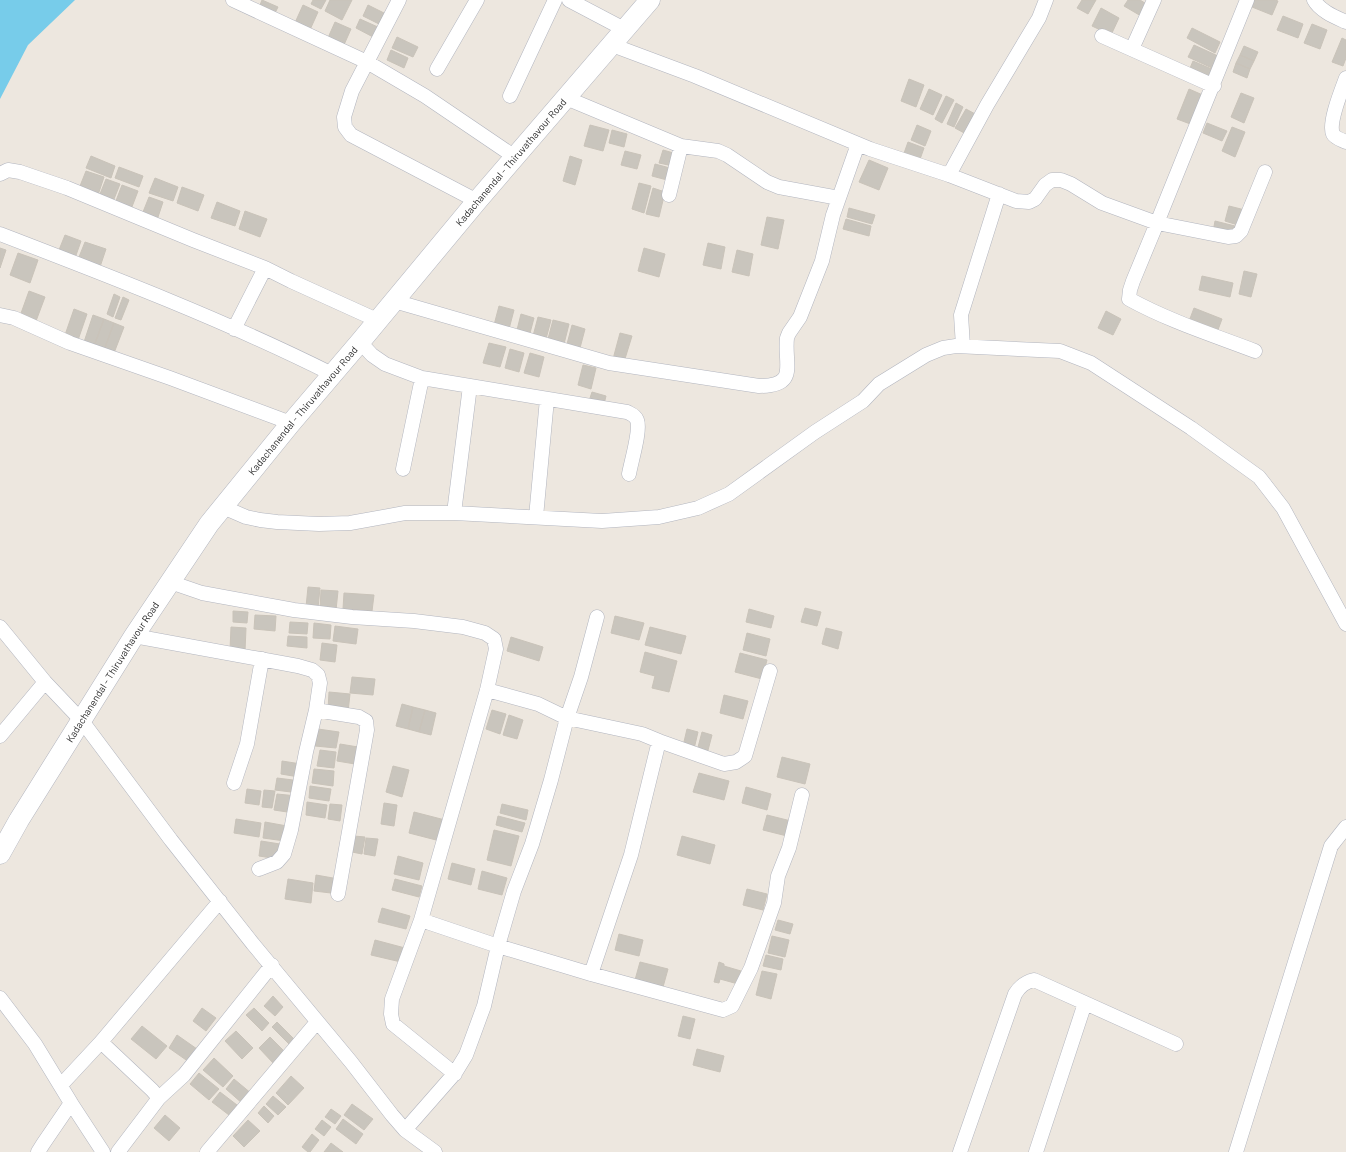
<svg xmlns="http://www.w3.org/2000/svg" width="1346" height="1152" font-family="Barlow,sans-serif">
<rect width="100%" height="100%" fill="#ede7df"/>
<!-- water -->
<path fill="#77ccea" d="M0,0H75L28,45L0,99Z"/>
<!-- building -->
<path fill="#c9c5bd" stroke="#c9c3b9" d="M262,0L278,7L273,17L258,10Z
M313,0H326L321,9L311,4Z
M330,0H352L342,20L325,11Z
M1082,0H1096L1088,14L1077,8Z
M1128,0H1140L1148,5L1141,16L1124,6Z
M1254,0H1275L1278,1L1272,15L1252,7Z
M303,5L318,12L309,32L294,25Z
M368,5L386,14L381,25L363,16Z
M1101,8L1119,18L1111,35L1092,26Z
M1283,16L1303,24L1298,38L1277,30Z
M360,19L380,28L375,38L356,28Z
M335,22L351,29L343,47L327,40Z
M1312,24L1327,30L1320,49L1304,43Z
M1192,28L1220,42L1215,53L1187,38Z
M397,37L418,47L413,57L392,48Z
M1342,38L1346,40V58L1343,66L1332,62Z
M1194,45L1218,56L1212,68L1188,57Z
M1244,46L1258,52L1254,61L1240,55Z
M391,50L408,58L404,68L387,60Z
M1240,55L1254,61L1250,69L1236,63Z
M1193,61L1214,70L1209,82L1188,73Z
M1236,63L1250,69L1247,78L1233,72Z
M909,79L924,85L916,107L901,101Z
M929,89L942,95L933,115L920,109Z
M1189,89L1205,96L1193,125L1177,119Z
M1241,93L1254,98L1244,123L1231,117Z
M946,96L954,100L942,123L935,119Z
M956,103L963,107L954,127L947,124Z
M966,109L977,115L966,134L955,128Z
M1207,123L1227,131L1222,141L1203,133Z
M590,125L609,130L603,151L584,146Z
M917,125L931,131L925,146L911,140Z
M1232,127L1245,132L1235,157L1222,151Z
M612,130L627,134L624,147L609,143Z
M908,142L924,148L919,162L903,156Z
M663,150L677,154L673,166L659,163Z
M625,151L641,155L637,169L621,165Z
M91,156L115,166L111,178L86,168Z
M570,156L582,160L575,185L563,181Z
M869,160L888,168L879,190L859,182Z
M655,164L670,168L667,180L652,176Z
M119,167L143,176L139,187L115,178Z
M86,171L104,177L97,198L78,191Z
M155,178L178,187L173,201L149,193Z
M106,179L120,184L112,204L98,199Z
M639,183L651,186L644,213L632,209Z
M122,185L138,191L130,212L114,206Z
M182,187L204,195L198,211L177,203Z
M653,188L665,192L659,217L646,214Z
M149,197L163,202L156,223L141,217Z
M217,202L240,211L235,226L211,218Z
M1229,206L1245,210L1241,226L1225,221Z
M849,208L875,215L872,224L847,217Z
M245,211L267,219L260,237L239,229Z
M767,217L784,220L778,249L761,245Z
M846,219L871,226L869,236L843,229Z
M1215,221L1235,226L1233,236L1213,232Z
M65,235L81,241L74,261L57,255Z
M85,242L106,249L99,270L77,262Z
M708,243L725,247L721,269L703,265Z
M0,248L6,250L0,268Z
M644,248L665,254L659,277L638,271Z
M737,250L753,254L749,276L732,272Z
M18,253L38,260L30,283L10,275Z
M1244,271L1257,274L1251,297L1239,294Z
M1202,276L1233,283L1230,297L1199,290Z
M29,291L45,297L36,321L20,316Z
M114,294L120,297L113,317L107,314Z
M123,297L129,300L121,320L115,318Z
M499,306L514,310L509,329L494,325Z
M1194,308L1222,319L1216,335L1188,324Z
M74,309L87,314L78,340L65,335Z
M1106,311L1121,319L1113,335L1098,328Z
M521,314L534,318L530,333L517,330Z
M93,315L104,319L94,346L84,342Z
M538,317L551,320L546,339L533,336Z
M104,319L114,323L104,350L94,346Z
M553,320L569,324L564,344L548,339Z
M114,323L124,327L114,353L104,350Z
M572,325L585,329L580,348L567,344Z
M620,333L632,336L624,362L613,359Z
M489,343L506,347L500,367L483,363Z
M510,349L524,353L519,372L505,368Z
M530,353L544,357L539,377L524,373Z
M583,365L596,368L591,389L578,385Z
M592,392L606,396L603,408L588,404Z
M308,587L320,588L318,608L306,607Z
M321,590L338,591L336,610L320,609Z
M344,593L374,595L372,611L343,609Z
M805,608L821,612L817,626L801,622Z
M749,609L774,616L771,628L746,622Z
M233,611L248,612L247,623L233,622Z
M255,615L276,616L275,631L254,629Z
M615,616L644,623L639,640L611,633Z
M290,622L308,623L307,634L289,633Z
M314,623L331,625L330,639L313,638Z
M335,626L358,629L356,644L333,641Z
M231,627L246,628L245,651L230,650Z
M650,627L686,636L681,654L645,645Z
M826,628L842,632L838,649L822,644Z
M747,633L770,639L766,656L743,650Z
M288,636L307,637V648L287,646Z
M511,637L543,647L539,661L507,651Z
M322,643L337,645L335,662L320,660Z
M645,652L677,661L669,692L652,688L655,676L640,672Z
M740,653L767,660L762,679L735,672Z
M352,677L375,679L373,695L350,693Z
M329,692L350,694L348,712L328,710Z
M724,695L748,701L743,719L720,713Z
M402,704L413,707L408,729L396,726Z
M413,707L425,710L419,732L408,729Z
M425,710L436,713L431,735L419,732Z
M492,710L506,714L500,734L486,729Z
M509,715L523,720L517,739L503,735Z
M318,729L339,732L336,748L315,746Z
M687,729L698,732L694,749L683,746Z
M702,732L712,735L707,754L697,751Z
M340,744L358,747L355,764L337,761Z
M320,750L336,752L334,768L317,766Z
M782,757L810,764L805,784L777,777Z
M282,761L301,764L299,777L281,774Z
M393,766L409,770L402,797L386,792Z
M314,769L334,771L333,786L312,783Z
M699,773L729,781L724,800L693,792Z
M277,778L293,780L291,792L275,790Z
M310,786L331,789L329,801L309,798Z
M746,787L771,794L767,810L742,803Z
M247,789L261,791L259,805L245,803Z
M264,790L275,791L272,808L262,807Z
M277,794L297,796L294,813L274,810Z
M307,802L327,805L325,818L306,815Z
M384,803L397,805L394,826L381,824Z
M330,804L342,805L340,821L328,819Z
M502,804L528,810L526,820L500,813Z
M414,812L445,820L440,841L409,833Z
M767,815L791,821L787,836L763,830Z
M498,816L525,823L522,832L496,825Z
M236,819L261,823L259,837L234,833Z
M265,822L287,826L285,841L263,838Z
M494,830L519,836L511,866L487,860Z
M354,836L365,837L362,854L352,852Z
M682,836L715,845L710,864L677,855Z
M366,838L378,839L375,856L364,854Z
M261,841L280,844L278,859L259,856Z
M398,856L423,863L419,880L394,874Z
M452,863L475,869L471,885L448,879Z
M482,871L507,878L502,895L478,889Z
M316,875L333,878L331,893L314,891Z
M288,879L313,883L311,903L285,899Z
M395,879L422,886L419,897L392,890Z
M747,889L767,894L763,910L743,905Z
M382,908L410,916L406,929L378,922Z
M778,920L793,924L790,934L775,930Z
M619,934L643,940L639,956L615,950Z
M772,936L789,940L785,957L768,953Z
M375,940L405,948L401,962L371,955Z
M766,955L783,959L781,970L763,966Z
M640,962L668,969L663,987L635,980Z
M719,962L724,964V966L741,971L738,984L720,979L719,983L714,982Z
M762,971L777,974L771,999L756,995Z
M273,996L283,1007L275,1016L264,1006Z
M202,1008L216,1018L206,1031L193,1021Z
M254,1008L269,1023L262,1031L246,1015Z
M683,1016L695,1019L690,1039L678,1036Z
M277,1022L296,1041L291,1046L272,1027Z
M142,1026L167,1046L156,1059L131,1039Z
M236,1031L253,1048L242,1059L225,1041Z
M177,1035L197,1049L189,1062L169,1048Z
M270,1037L286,1053L274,1064L259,1048Z
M697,1049L724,1056L720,1072L693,1065Z
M214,1058L233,1076L223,1087L203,1070Z
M199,1073L219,1089L209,1100L190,1084Z
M291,1076L304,1088L288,1105L276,1093Z
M234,1079L252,1094L243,1104L226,1089Z
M220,1092L237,1105L229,1115L212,1102Z
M273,1096L286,1107L278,1115L266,1104Z
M352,1104L373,1119L364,1130L344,1115Z
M264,1106L274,1116L268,1123L258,1113Z
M331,1109L341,1116L335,1124L325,1117Z
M165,1115L180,1128L169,1141L154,1128Z
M343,1119L363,1134L356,1144L336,1129Z
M248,1120L260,1131L244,1147L233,1136Z
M322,1120L331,1127L324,1136L315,1129Z
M312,1134L319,1140L310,1152H308L302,1147Z
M331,1143L343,1152H324Z"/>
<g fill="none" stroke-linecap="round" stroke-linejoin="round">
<defs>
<path id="minor" d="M233,0L367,62L425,96L515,157
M399,0L352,91L344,117L345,127L351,135L477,201
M569,0L624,29
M1314,0C1320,11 1335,17 1346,22
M1102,36L1214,86
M612,45L695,76L870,149L949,175L1016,201L1029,202L1035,199L1045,185L1052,180H1061L1071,184L1102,203L1157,223L1247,0
M1132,49L1154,0
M437,69L477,0
M1346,78C1342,89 1328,123 1333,134C1335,138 1342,140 1346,142
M510,96L555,0
M566,98L681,146L718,151L727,155L767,182L779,187L839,198
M0,174L8,170L20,172L67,188L193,240L265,268L234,329
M949,175L987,105L1039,18L1046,0
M669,195L681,146
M0,234C112,277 224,320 332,374
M265,268L291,281L377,320
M394,301L609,363L759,386C799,386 784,365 787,338L789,333L800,317L822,261L833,215L858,144
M0,315L14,318L70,343L170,378L291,423
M360,342L372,355L385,364L422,378L627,412C631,414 635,415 637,420C641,430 631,462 629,474
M963,346L961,315L999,194
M1255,351C1213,335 1169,321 1129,299L1130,290L1133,281L1157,223L1228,237L1236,236L1241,231L1265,172
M403,469L422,378
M223,507L246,517L260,520L277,522L319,524L350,523L405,513H454L602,521L659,517L698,508L729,494L815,432L863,401L879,384L926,355L943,348L956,346L1060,351L1091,363L1191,428L1259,477L1283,508L1346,624
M454,513L470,386
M536,517L547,399
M170,582L202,593L294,610L352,617L414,621L463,627L485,633L494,639L496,649L487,690L421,920L498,946L591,974L723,1010L732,1006L751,968L774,903L778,876L789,848L802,795
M0,627L45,682L82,721L171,840L253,944L351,1062L392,1115L405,1130L435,1152
M134,636L298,666L312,670L318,675L320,683L316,710L306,752L291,830L284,854L277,862L259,869
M487,690L538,704L567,718L642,734L659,741L631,855L591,974
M316,710L359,717L366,721L367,730L338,894
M0,736L45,682
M659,741L724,764L736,762L745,756L770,671
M234,783L247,744L262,659
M421,920L392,999L391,1014L393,1024L455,1074
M0,998L35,1044L71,1103L103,1152
M101,1042L152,1090L159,1098
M61,1085L101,1042L220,901
M405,1130L455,1073L466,1055L484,1006L498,946L514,891L532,844L551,780L567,718L581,677L597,617
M38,1152L43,1144L71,1103
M118,1152L159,1098L184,1075L272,965
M207,1152L317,1022
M960,1152L1015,994C1020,986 1025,982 1034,980L1176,1044
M1036,1152L1085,1003
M1236,1152L1331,846L1346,827"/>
<g id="secondary">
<path id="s1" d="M0,854L19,820L134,636L209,524L291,423L360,342L477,201L650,0"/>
</g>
</defs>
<!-- minor casing -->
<use href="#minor" stroke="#b2b5bf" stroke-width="15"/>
<!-- secondary casing -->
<use href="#secondary" stroke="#b2b5bf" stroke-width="21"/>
<!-- minor -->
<use href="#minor" stroke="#fff" stroke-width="14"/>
<!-- secondary -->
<use href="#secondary" stroke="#fff" stroke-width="20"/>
</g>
<g text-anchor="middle" stroke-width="3.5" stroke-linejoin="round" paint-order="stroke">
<!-- street labels -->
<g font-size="10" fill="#2c2c2c" stroke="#fff">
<text dy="4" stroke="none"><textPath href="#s1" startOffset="862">Kadachanendal - Thiruvathavour Road</textPath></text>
<text dy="4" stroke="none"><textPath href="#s1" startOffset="538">Kadachanendal - Thiruvathavour Road</textPath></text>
<text dy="4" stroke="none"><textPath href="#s1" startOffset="214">Kadachanendal - Thiruvathavour Road</textPath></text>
</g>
</g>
</svg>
